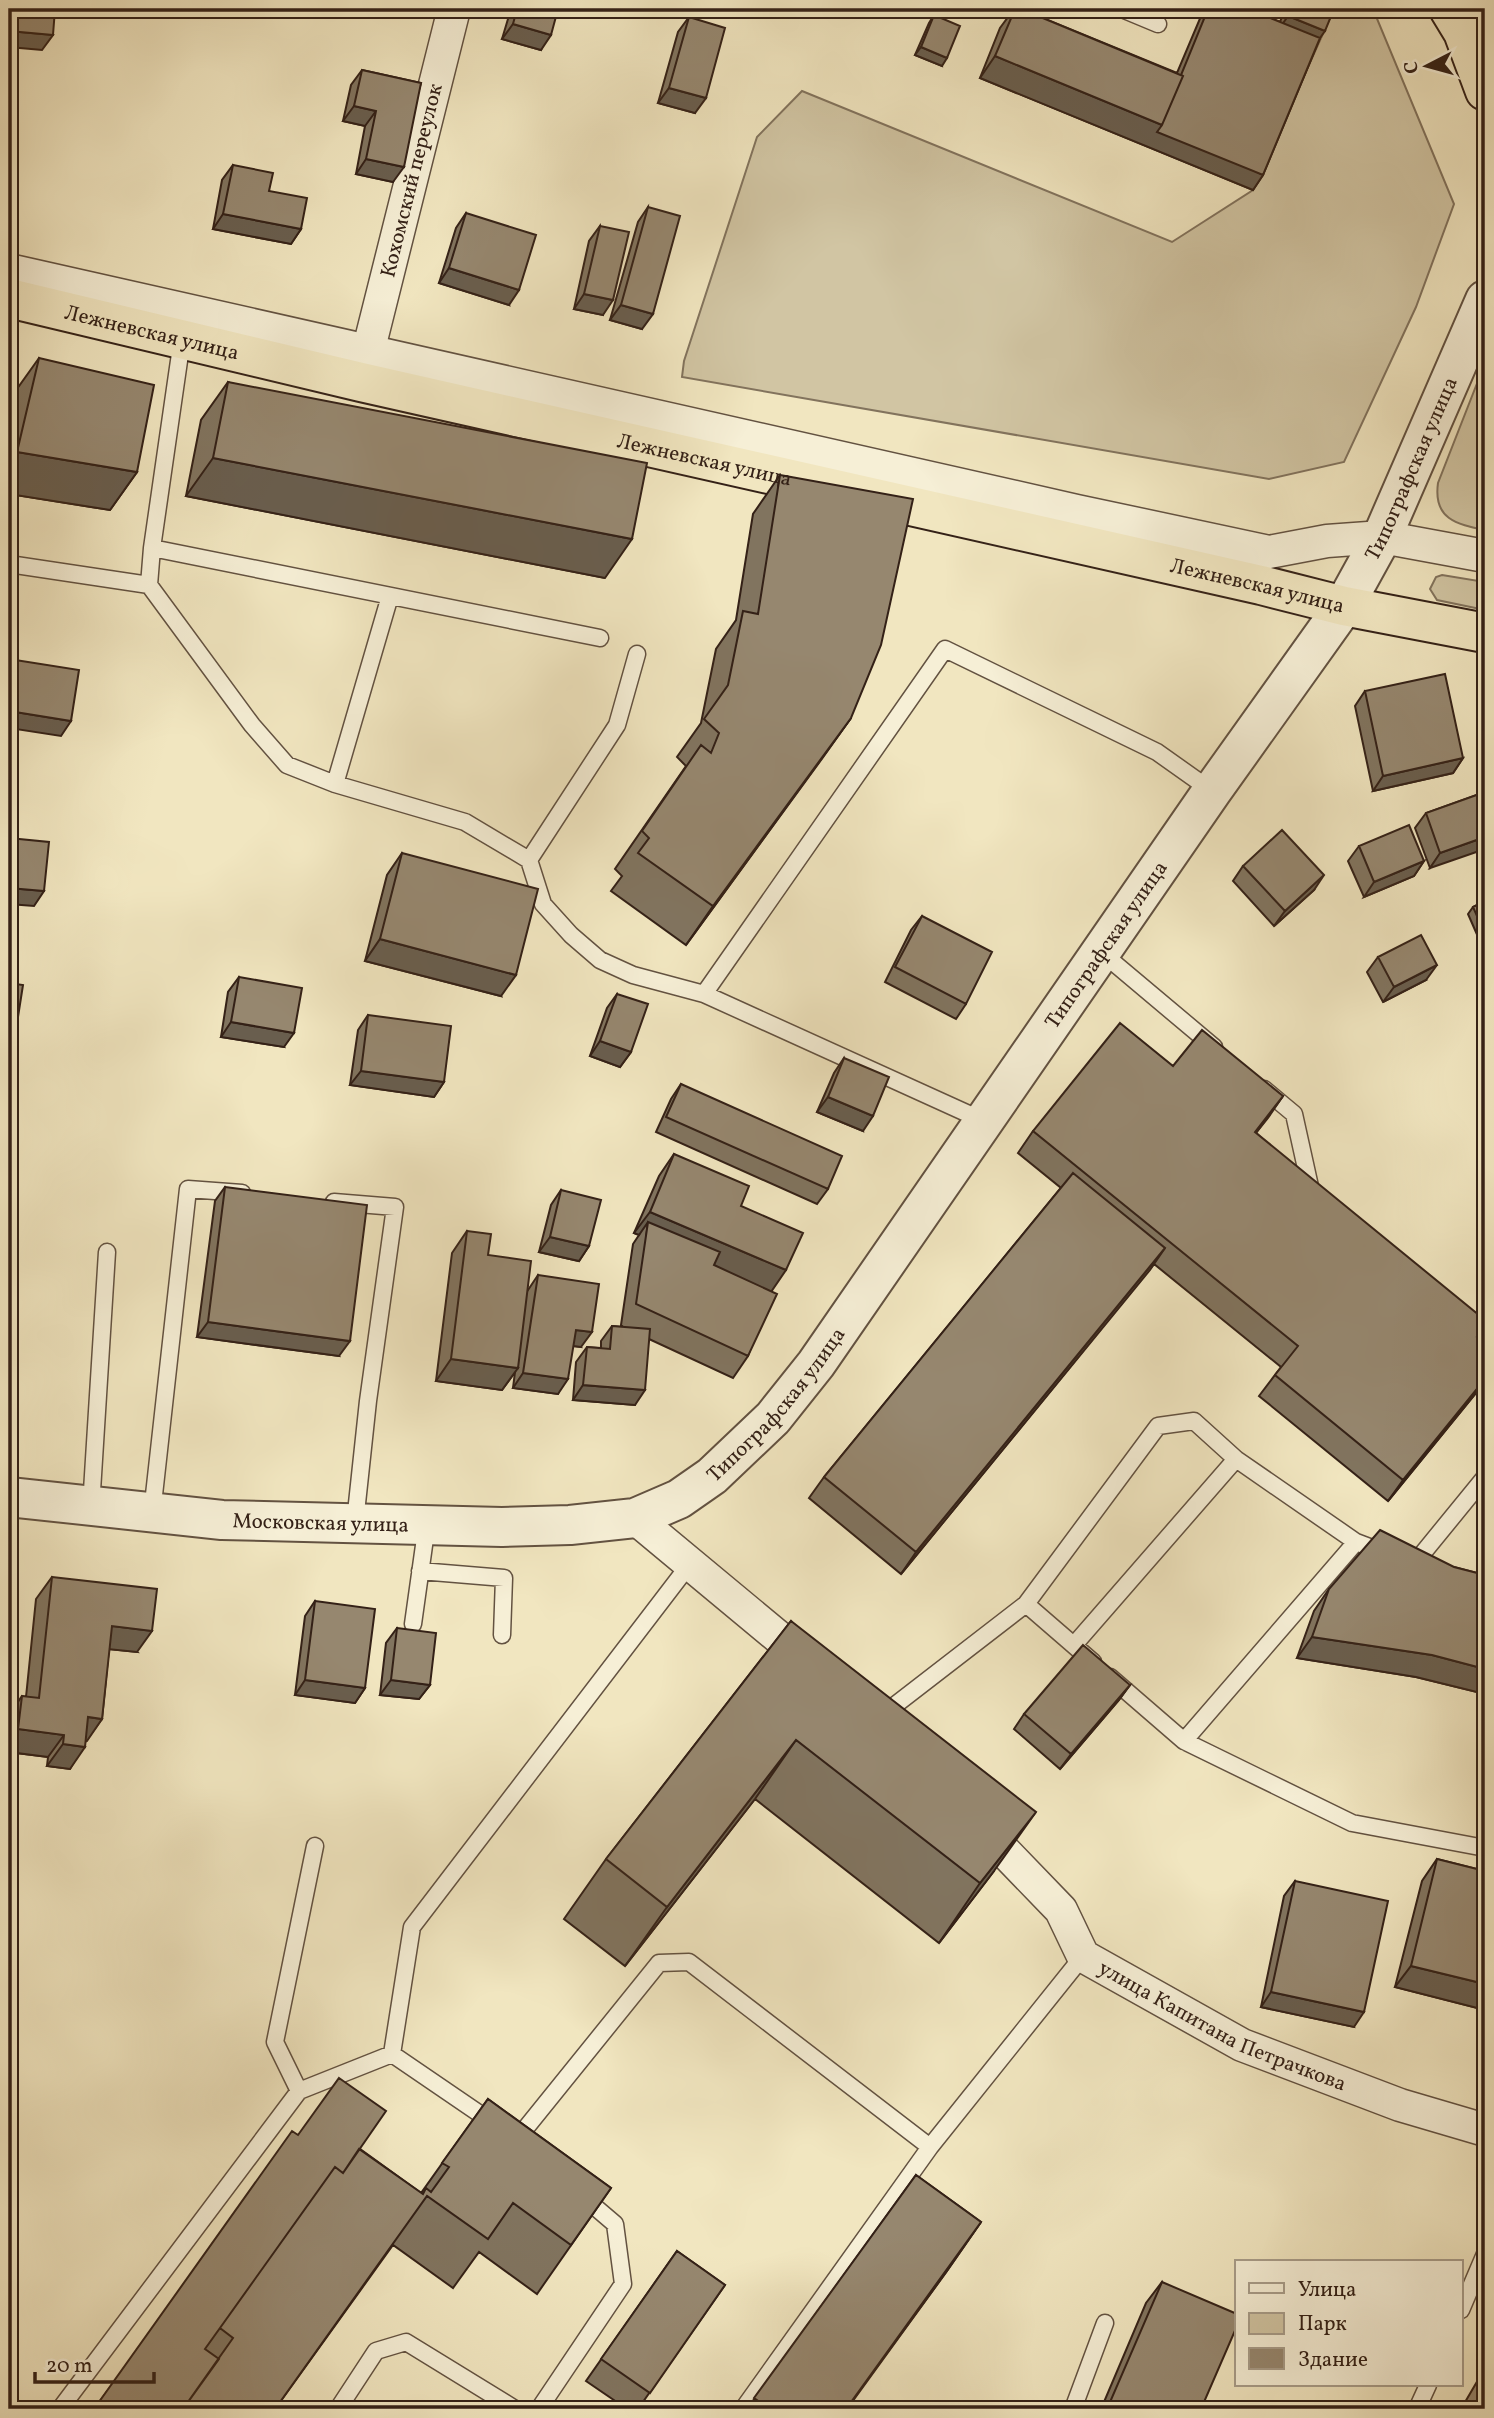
<svg xmlns="http://www.w3.org/2000/svg" width="1494" height="2418" font-family="Vollkorn,serif">
<rect width="100%" height="100%" fill="#f1e6c0"/>
<filter id="stains"><feTurbulence type="fractalNoise" baseFrequency=".00286" numOctaves="4"/><feColorMatrix values="0 0 0 0 .2 0 0 0 0 .09 0 0 0 0 .02 0 0 0 .5 -.17"/></filter>
<radialGradient id="worn" r=".72"><stop offset=".6" stop-color="#630" stop-opacity="0"/><stop offset="1" stop-color="#630" stop-opacity=".3"/></radialGradient>
<!-- green -->
<path fill="#d1c5a3" stroke="#82735d" stroke-width="2" d="M1334,9H1373L1454,204L1416,307L1344,462L1269,479L682,377L684,361L757,137L802,91L1172,242L1253,190Z
M1485,363V530C1456,524 1433,519 1438,483Z
M1442,575L1485,582V610L1437,600L1430,589L1436,577Z"/>
<g fill="none" stroke-linecap="round" stroke-linejoin="round">
<defs>
<path id="service" d="M1122,9L1158,24
M182,340L152,548L600,638
M152,548L149,585L252,725L287,765L335,784L465,822L529,860L543,904L571,935L600,960L633,975L704,994L984,1121
M9,564L149,585
M335,784L390,596
M529,860L617,725L637,654
M1101,952L1214,1047
M704,994L945,649L1157,752L1212,791
M1264,1089L1294,1114L1311,1191L1313,1193
M334,1202L395,1207L368,1401L355,1522
M1464,1321L1485,1340
M91,1507L107,1252
M152,1513L188,1189L242,1193
M1414,1564L1485,1477
M420,1571L504,1578L502,1635
M1026,1604L1158,1426L1194,1421L1236,1459L1356,1542L1385,1553
M413,1624L427,1524
M1074,1645L1236,1459
M1110,1677L1184,1741L1352,1823L1485,1848
M881,1716L1026,1604L1093,1662
M1184,1741L1356,1542
M392,2054L412,1927L689,1565
M299,2091L275,2042L315,1846
M517,2139L659,1963L689,1962L930,2147L1083,1956
M1461,2310L1485,2254
M60,2409L299,2091L392,2054L496,2125
M338,2409L376,2351L406,2342L515,2409
M539,2409L623,2284L615,2224L581,2195
M743,2409L930,2147
M1073,2409L1105,2323
M1417,2409L1428,2385"/>
<g id="minor">
<path d="M9,270L1077,511L1269,552L1327,541L1382,537L1485,556"/>
<path id="s1" d="M368,352L454,9"/>
<path d="M635,1518L812,1665"/>
<path id="s2" d="M978,1824L1061,1910L1083,1956L1242,2045L1400,2105L1485,2130"/>
</g>
<g id="tertiary">
<path id="s3" d="M9,1497L222,1520L502,1527L570,1525L635,1518L679,1499L712,1476L773,1418L816,1364L1212,791L1344,606L1382,537L1485,300"/>
</g>
<g id="trunk">
<path d="M1449,9L1463,32L1485,91"/>
<path id="s4" d="M9,298L361,382L1261,585L1344,606L1485,633"/>
</g>
</defs>
<!-- service casing -->
<use href="#service" stroke="#635241" stroke-width="19"/>
<!-- minor casing -->
<use href="#minor" stroke="#635241" stroke-width="35"/>
<!-- tertiary casing -->
<use href="#tertiary" stroke="#635241" stroke-width="42"/>
<!-- trunk casing -->
<use href="#trunk" stroke="#342117" stroke-width="42"/>
<!-- service -->
<use href="#service" stroke="#f6efd6" stroke-width="16"/>
<!-- minor -->
<use href="#minor" stroke="#f6efd6" stroke-width="32"/>
<!-- tertiary -->
<use href="#tertiary" stroke="#f6efd6" stroke-width="38"/>
<!-- trunk -->
<use href="#trunk" stroke="#f1e6c0" stroke-width="38"/>
</g>
<!-- wall -->
<path fill="#81745f" stroke="#342117" stroke-width="2" d="M511,9H558L541,50L502,39Z
M1014,9H1021L1177,73L1204,9H1255L1253,11L1280,22L1285,9H1334L1320,38L1263,175L1253,190L980,78L1000,28Z
M934,15L942,66L915,55L929,23Z
M689,17L695,113L658,103L678,32Z
M362,70L421,83L393,182L356,174L365,126L343,121L351,85Z
M233,165L269,191L301,229L291,244L213,229L222,180Z
M648,207L642,329L610,320L638,222Z
M466,213L509,305L439,283L456,228Z
M600,226L603,315L574,309L589,241Z
M39,358L137,472L110,510L9,494V409L12,396Z
M228,382L605,578L186,496L201,420Z
M780,475L851,718L686,945L611,891L622,876L615,869L686,766L677,757L701,723L716,649L736,620L753,514Z
M1365,691L1463,758L1453,773L1373,791L1355,706Z
M1485,792L1430,868L1415,828L1426,813Z
M1359,846L1424,861L1414,876L1364,897L1348,861Z
M402,853L501,996L365,961L387,875Z
M1243,866L1314,890L1274,926L1233,881Z
M1485,901V945L1482,946L1468,914L1473,907Z
M922,916L966,1004L956,1019L885,982L911,930Z
M1378,957L1426,980L1383,1002L1367,972Z
M239,977L284,1047L221,1037L228,992Z
M617,994L631,1052L620,1067L590,1056L607,1008Z
M368,1015L444,1082L434,1097L350,1085L358,1030Z
M844,1058L863,1131L817,1112L834,1073Z
M1173,1066L1283,1096L1256,1133L1478,1338L1485,1382L1388,1501L1259,1396L1281,1367L1154,1264L901,1574L809,1498L824,1477L1061,1188L1018,1153L1033,1131Z
M681,1084L828,1189L817,1204L656,1132L671,1099Z
M674,1154L741,1206L771,1291L748,1356L733,1378L649,1339L635,1405L573,1400L576,1362L587,1347L601,1348V1341L612,1326L623,1327L621,1325L633,1244L639,1235L634,1233L659,1176Z
M225,1187L339,1356L197,1337L215,1201Z
M561,1190L589,1246L579,1261L539,1252L551,1205Z
M467,1231L488,1255L528,1290L538,1275L581,1347L573,1346L558,1394L513,1388L515,1372L502,1390L436,1381L452,1253Z
M1454,1567L1485,1575V1694L1416,1677L1297,1658L1314,1611L1329,1589Z
M52,1577L137,1652L109,1649L102,1719L86,1741L70,1769L47,1766L48,1757L9,1752V1715L22,1696L26,1697L36,1599Z
M315,1601L365,1688L355,1703L295,1695L305,1616Z
M791,1621L994,1871L939,1943L755,1799L625,1966L564,1919L606,1859Z
M397,1628L430,1685L419,1699L380,1695L386,1643Z
M1130,1685L1119,1700L1060,1769L1014,1729L1024,1714Z
M1437,1859L1485,1871V2010L1395,1987L1422,1881Z
M1295,1881L1354,2027L1261,2007L1284,1896Z
M488,2099L611,2188L537,2294L479,2252L453,2288L393,2245L275,2409H94L298,2135L360,2149L421,2193Z
M916,2175L981,2222L947,2271L847,2409H747Z
M677,2251L725,2285L638,2409H627L586,2381Z
M1162,2282L1201,2409H1101L1146,2303Z"/>
<!-- shaded-wall -->
<path fill="#695e4e" stroke="#342117" stroke-width="2" d="M401,9H416L413,12Z
M1288,16L1325,31L1309,53L1273,38Z
M513,24L551,35L541,50L502,39Z
M9,31L53,35L42,50L9,47Z
M921,47L947,58L942,66L915,55Z
M995,56L1162,125L1263,175L1253,190L980,78Z
M669,88L706,98L695,113L658,103Z
M354,106L376,111L365,126L343,121Z
M366,159L404,167L393,182L356,174Z
M223,214L301,229L291,244L213,229Z
M449,268L519,290L509,305L439,283Z
M584,294L613,300L603,315L574,309Z
M621,305L653,314L642,329L610,320Z
M17,452L137,472L110,510L9,494V464Z
M213,458L632,539L605,578L186,496Z
M9,711L71,721L61,736L9,728Z
M851,718L824,756L686,945L713,906Z
M1463,758L1453,773L1373,791L1383,776Z
M1485,837V849L1430,868L1440,853Z
M1424,861L1414,876L1364,897L1374,882Z
M1324,875L1314,890L1274,926L1285,911Z
M9,888L44,891L34,906L9,904Z
M380,939L516,975L501,996L365,961Z
M1437,965L1426,980L1383,1002L1394,987Z
M231,1022L294,1033L284,1047L221,1037Z
M600,1041L631,1052L620,1067L590,1056Z
M361,1071L444,1082L434,1097L350,1085Z
M1283,1096L1268,1118L1239,1154L1255,1132Z
M828,1097L873,1116L863,1131L817,1112Z
M650,1212L786,1270L771,1292L646,1238L648,1222L639,1235L634,1233Z
M550,1237L589,1246L579,1261L539,1252Z
M1165,1248L1150,1270L901,1574L916,1552Z
M208,1322L350,1341L339,1356L197,1337Z
M576,1330L592,1332L581,1347L565,1345Z
M451,1359L518,1368L502,1390L436,1381Z
M523,1373L568,1379L558,1394L513,1388Z
M1485,1379V1382L1388,1501L1403,1480Z
M583,1385L645,1390L635,1405L573,1400Z
M112,1626L152,1631L137,1652L97,1648Z
M1312,1637L1432,1655L1485,1669V1694L1416,1677L1297,1658Z
M305,1680L365,1688L355,1703L295,1695Z
M391,1680L430,1685L419,1699L380,1695Z
M1130,1685L1119,1700L1060,1769L1071,1754Z
M88,1717L102,1719L87,1741L73,1739Z
M18,1729L64,1735L48,1757L9,1752V1743Z
M796,1740L755,1799L625,1966L667,1907Z
M63,1744L85,1747L70,1769L47,1766Z
M1036,1812L994,1871L939,1943L980,1883Z
M1411,1966L1485,1984V2010L1395,1987Z
M1271,1992L1364,2012L1354,2027L1261,2007Z
M981,2222L947,2271L846,2409Z"/>
<!-- building -->
<path fill="#96876f" stroke="#342117" stroke-width="2" d="M9,9H55L53,35L9,31Z
M517,9H558L551,35L513,24Z
M1015,9H1021L1183,76L1162,125L995,56Z
M1208,9H1248L1320,38L1263,175L1157,132L1162,125L1183,76L1181,75Z
M1291,9H1334L1325,31L1288,16Z
M934,15L960,26L947,58L921,47Z
M689,17L725,28L706,98L669,88Z
M362,70L421,83L404,167L366,159L376,111L354,106Z
M233,165L273,173L269,191L307,198L301,229L223,214Z
M648,207L680,216L653,314L621,305Z
M466,213L536,235L519,290L449,268Z
M600,226L629,232L613,300L584,294Z
M39,358L154,385L137,472L17,452Z
M228,382L647,463L632,539L213,458Z
M780,475L913,499L881,645L851,718L713,906L638,853L649,838L642,831L701,745L711,753L719,733L704,719L728,685L743,611L758,614Z
M9,659L79,670L71,721L9,711Z
M1445,674L1463,758L1383,776L1365,691Z
M1485,792V837L1440,853L1426,813Z
M1409,825L1424,861L1374,882L1359,846Z
M1282,830L1324,875L1285,911L1243,866Z
M9,838L49,842L44,891L9,888Z
M402,853L538,889L516,975L380,939Z
M1485,901V934L1473,907Z
M922,916L992,952L966,1004L895,967Z
M1421,935L1437,965L1394,987L1378,957Z
M239,977L302,988L294,1033L231,1022Z
M9,983L23,985L13,1049H9Z
M617,994L648,1004L631,1052L600,1041Z
M368,1015L451,1026L444,1082L361,1071Z
M1120,1023L1173,1066L1202,1030L1283,1096L1255,1132L1485,1320V1328L1477,1337L1485,1344V1379L1403,1480L1275,1375L1298,1346L1033,1131Z
M844,1058L889,1077L873,1116L828,1097Z
M681,1084L842,1156L828,1189L666,1117Z
M674,1154L749,1186L741,1206L803,1233L786,1270L650,1212Z
M1073,1173L1165,1248L916,1552L824,1477Z
M225,1187L367,1205L350,1341L208,1322Z
M561,1190L601,1200L589,1246L550,1237Z
M648,1222L720,1252L714,1265L777,1294L748,1356L636,1304Z
M467,1231L491,1234L488,1255L531,1261L518,1368L451,1359Z
M538,1275L599,1284L592,1332L576,1330L568,1379L523,1373Z
M612,1326L650,1329L645,1390L583,1385L587,1347L610,1349Z
M1380,1530L1454,1567L1485,1575V1669L1432,1655L1312,1637L1329,1589Z
M52,1577L157,1589L152,1631L112,1626L102,1719L88,1717L85,1747L63,1744L64,1735L18,1729L22,1696L39,1698Z
M315,1601L375,1609L365,1688L305,1680Z
M791,1621L1036,1812L980,1883L796,1740L667,1907L606,1859Z
M397,1628L436,1633L430,1685L391,1680Z
M1083,1645L1130,1685L1071,1754L1024,1714Z
M9,1809L17,1810L10,1867H9Z
M1437,1859L1485,1871V1984L1411,1966Z
M1295,1881L1388,1901L1364,2012L1271,1992Z
M339,2078L386,2111L343,2173L335,2167L205,2349L219,2359L183,2409H94L292,2131L298,2135Z
M488,2099L611,2188L571,2245L513,2203L488,2239L427,2196L275,2409H183L233,2338L220,2328L335,2167L343,2173L359,2149L423,2194L426,2188L431,2192L449,2167L442,2163Z
M916,2175L981,2222L846,2409H770L754,2398Z
M677,2251L725,2285L650,2393L601,2359Z
M1162,2282L1237,2314V2326L1201,2409H1107Z
M1485,2368V2409H1461Z"/>
<g text-anchor="middle" stroke-width="6" stroke-linejoin="round" paint-order="stroke">
<!-- street labels -->
<g font-size="21" fill="#342117" stroke="#f6efd6">
<text dy="7" stroke="none"><textPath href="#s1" startOffset="177">Кохомский переулок</textPath></text>
<text dy="7" stroke="none"><textPath href="#s4" startOffset="147">Лежневская улица</textPath></text>
<text dy="7" stroke="none"><textPath href="#s4" startOffset="714">Лежневская улица</textPath></text>
<text dy="7" stroke="none"><textPath href="#s3" startOffset="1946">Типографская улица</textPath></text>
<text dy="7" stroke="none"><textPath href="#s4" startOffset="1281">Лежневская улица</textPath></text>
<text dy="7" stroke="none"><textPath href="#s3" startOffset="1379">Типографская улица</textPath></text>
<text dy="7" stroke="none"><textPath href="#s3" startOffset="812">Типографская улица</textPath></text>
<text dy="7" stroke="none"><textPath href="#s3" startOffset="313">Московская улица</textPath></text>
<text dy="7" stroke="none"><textPath href="#s2" startOffset="327">улица Капитана Петрачкова</textPath></text>
</g>
</g>
<!-- margin -->
<rect width="1494" height="2418" fill="none" stroke="#f1e6c0" stroke-width="35"/>
<rect x="10" y="10" width="1473" height="2397" fill="none" stroke="#342117" stroke-width="3.5"/>
<rect x="18" y="18" width="1459" height="2383" fill="none" stroke="#342117" stroke-width="2"/>
<!-- legend -->
<rect x="1235" y="2260" width="228" height="126" fill="#f6efd6" stroke="#a89d8a" stroke-width="2"/>
<rect x="1249" y="2283" width="35" height="10" fill="#f6efd6" stroke="#a89d8a" stroke-width="2"/>
<text x="1298" y="2296" font-size="21" fill="#342117">Улица</text>
<rect x="1249" y="2313" width="35" height="21" fill="#d1c5a3" stroke="#a89d8a" stroke-width="2"/>
<text x="1298" y="2330" font-size="21" fill="#342117">Парк</text>
<rect x="1249" y="2348" width="35" height="21" fill="#96876f" stroke="#a89d8a" stroke-width="2"/>
<text x="1298" y="2366" font-size="21" fill="#342117">Здание</text>
<!-- north arrow -->
<g transform="translate(1427 66) rotate(264)" stroke="#f6efd6" stroke-width="5" paint-order="stroke">
<path d="M0-5L12 26L0 18L-12 26Z" fill="#342117"/>
<text y="-10" font-size="19" font-weight="bold" text-anchor="middle" fill="#342117">С</text>
</g>
<!-- scale -->
<path d="M35 2372v10h119v-10" fill="none" stroke="#342117" stroke-width="3.5"/>
<text x="46" y="2372" font-size="21" fill="#342117" stroke="#f6efd6" stroke-width="5" paint-order="stroke">20 m</text>
<rect width="100%" height="100%" filter="url(#stains)"/>
<rect width="100%" height="100%" fill="url(#worn)"/>
</svg>
